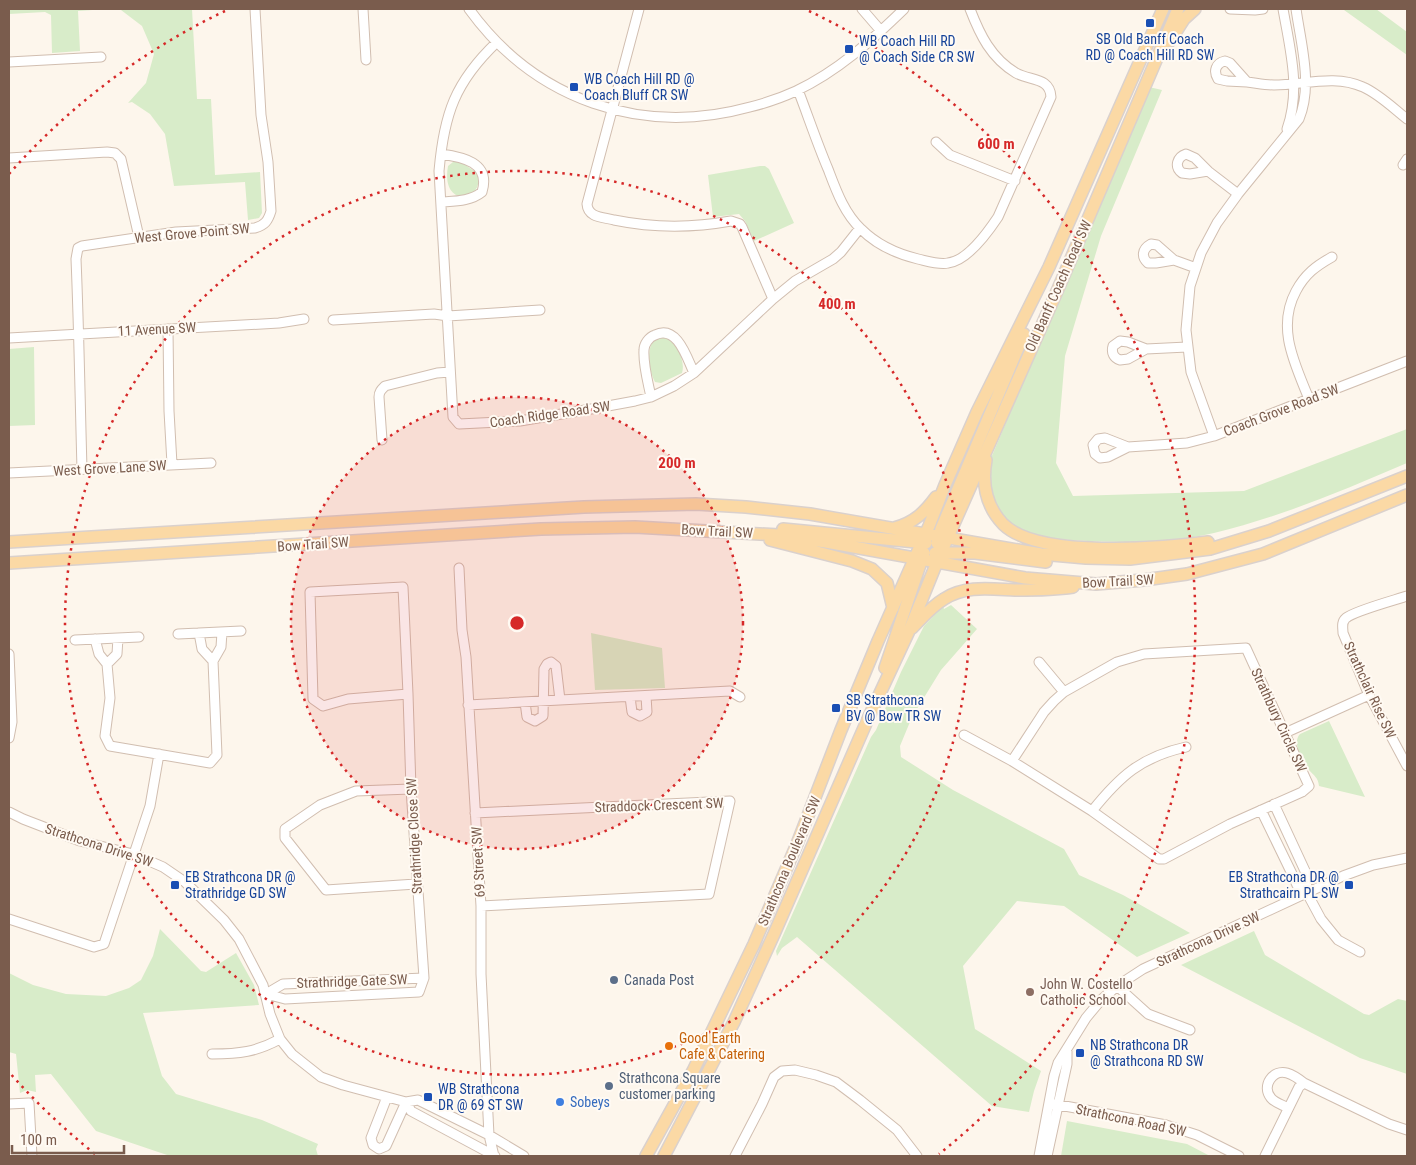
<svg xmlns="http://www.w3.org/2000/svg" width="1416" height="1165" font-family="'Roboto Condensed',sans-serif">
<rect width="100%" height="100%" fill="#fdf6ec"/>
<!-- green -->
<path fill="#d8ecc9" d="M9,9H107L78,11L80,51L52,53L51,15L45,12L9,14Z
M108,9H192L197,99H211L215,175L260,172L262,213L259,218L248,220L245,182L174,186L165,134L150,114L132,102L128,103L146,83L154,54L142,26L121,10Z
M1345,9H1376L1407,32V55L1344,10Z
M1149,87L1162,90L1101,236L1065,356L1056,463L1073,496L1244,491L1407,429V463C1344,490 1281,517 1214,533C1168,544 1118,543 1070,540C1056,539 1039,538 1026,532C1018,528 1006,521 1000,515C986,502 987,475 991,458L1033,359L1066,276Z
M453,162H461L477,173C487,201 440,210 448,166Z
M760,166H765L769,169L794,223L754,241L745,221L739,214L713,217L708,175Z
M666,336C676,344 686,360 682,373L661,383L655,382C649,371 646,350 654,339Z
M34,347L35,425L9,426V349Z
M951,605L977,629L941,670L912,717L900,746L901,757L953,790L1064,849L1079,875L1123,895L1190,933L1137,957L1064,906L1017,901L963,966L975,1029L1041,1071L1034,1091L1029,1112L992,1106L797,937L782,948L777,956L776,951L871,737L876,730L901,672L924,626L943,606L944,609Z
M591,633L662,648L665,688L595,690Z
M1329,721L1365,797L1319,786C1318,777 1314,776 1309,770C1301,761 1292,742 1300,734Z
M160,929L201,971L206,972L236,953L254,985L259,1005L143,1013L162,1076L176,1094L262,1120L318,1144L316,1149L318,1156H170L96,1131L51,1074L35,1075L36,1092L27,1090L20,1093L16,1054L9,1052V973L33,985L66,994L106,996L129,988L141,980L153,956Z
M1254,931L1265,955L1364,1014L1369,1015L1398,999L1407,1001V1074L1360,1058L1181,965Z
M1067,1121L1187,1144L1210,1156H1061Z"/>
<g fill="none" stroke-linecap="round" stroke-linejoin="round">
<defs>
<path id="minor" d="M363,9L366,60
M469,9C535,100 641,137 750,107C766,103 781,98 796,91C838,71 871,41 904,9
M639,9L587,204C588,218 603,217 614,220C653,228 692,228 731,221L740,224L742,227L773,299
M862,9L881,31
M1230,9L1255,10L1263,9
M1283,9C1290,49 1301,89 1287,129
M497,42C455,82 444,114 439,171L453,417L459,424L520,421L597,408L635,401L651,397L674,386L694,373L773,299L795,281L833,259L841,252L860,228
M1225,61L1230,63L1247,82L1227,81L1218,79C1213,71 1216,63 1225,61Z
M9,62L101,57
M1247,82C1256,83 1265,85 1274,85C1303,85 1335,74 1363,87C1379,94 1393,108 1407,119
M798,90C808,116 817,143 828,169C836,190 844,213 861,229C876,244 897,254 918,259C927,261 939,265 948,263C967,261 988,232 998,217L1051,97C1050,77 1030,81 1016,73C991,58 980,35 970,9
M936,142L950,155L1015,181
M441,154C462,157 491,162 482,192C471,201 456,201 442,202
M1186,154L1195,158L1208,171L1190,174L1182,173C1174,167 1177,157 1186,154Z
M9,158L107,152L115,153L121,159L139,237
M1403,165L1407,159
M1208,171L1238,194
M1151,244L1157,245L1174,260L1156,263H1148C1141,257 1142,249 1151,244Z
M1174,260L1196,268
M333,320L434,314L448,316L540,310
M168,329L169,411L172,464
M9,338L279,323L304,319
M1120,341L1128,342L1146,349L1128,359L1120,360C1114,358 1111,353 1113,346Z
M1146,349L1187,347
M651,397C648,382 643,365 644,350C644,344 649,337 655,335C677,324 687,358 694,373
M1309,399C1295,364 1276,328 1296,291C1305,274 1316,266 1332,257
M1214,436L1191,372L1186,330L1190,286L1201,253L1217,223L1238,194L1299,119C1313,85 1301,44 1296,9
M1105,438L1128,447L1108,457L1100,458L1095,454L1093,445L1098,439Z
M382,440L379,397C379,392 381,390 385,386L437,373L450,372
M1128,447L1187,443L1214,436L1407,361
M82,469C80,399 79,329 76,259L78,248L82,246L176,232L255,228C265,225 268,221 271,211L268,162L261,115L255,9
M9,473L211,463
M459,568L462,630L466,657L481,906V974L489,1135L494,1156
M403,587L408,694L348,699L323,706L313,699L310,592Z
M1407,596C1395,600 1354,611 1346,618C1341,622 1343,628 1343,633L1369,695L1407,766
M199,633L202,649L213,661
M178,634L241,631
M95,639L99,654L107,664L110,698L105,736L110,746L210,763L217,755L213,661L221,647L222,632
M75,640L139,637
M9,654L12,722L9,738
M1039,662L1064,692
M107,664L117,654L118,638
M630,697L632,712L640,716L647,712L646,696
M525,702L527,717L535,721L543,716L544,669L547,664L551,662L556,666L560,700
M468,705L730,691L740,697
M1285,733L1369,695
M964,735L1012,761L1092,811L1159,859H1164L1230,824L1302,792L1309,786L1246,648L1144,654L1117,662L1064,692L1054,701L1044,712L1012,761
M411,789L356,791L320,805L285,829V838L326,890L416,884
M1274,804L1306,873L1307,893
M1261,810L1294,878L1297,885L1307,893L1321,919L1338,940L1360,952
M1092,811C1120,776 1141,757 1186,747
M9,812L23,819L80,841L133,854L163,867L185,882L224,920L239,939L263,985L270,1014L280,1039L292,1054L321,1077L343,1085L406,1102L418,1100L489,1135L524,1156
M475,813L730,801L709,894L481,906
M9,919L94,947L104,944L150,806L159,754
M1117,986L1148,1014L1190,1030
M266,994L285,999L419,992L424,978L411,789L408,694
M266,994L283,984L424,978
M212,1054C239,1054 256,1052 280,1039
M387,1097L371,1138L373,1145L379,1149L386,1146L406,1102
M406,1102L411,1111L495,1156
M1049,1103L1166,1125L1197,1135L1239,1156
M9,1104L29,1103L32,1156
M1288,1108C1283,1105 1275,1103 1271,1098C1261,1086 1273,1069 1287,1073C1294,1075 1299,1079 1304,1083
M735,1156L762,1104L774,1077L782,1071L795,1070L816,1075L836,1082L860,1100L897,1130L917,1156
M1039,1156L1054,1076L1058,1063L1086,1018L1101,1000L1117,986L1143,969L1343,876L1373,865L1407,858
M1047,1156L1067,1064V1051
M1265,1156L1299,1087L1304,1083L1389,1124L1407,1130"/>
<path id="major" d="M1170,41L1184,19L1195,9
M986,460C982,483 986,506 1003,524C1038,559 1162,548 1208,542
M894,528C914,523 925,512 936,497
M783,529L926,543
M770,540L852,561L872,569L887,583L893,608
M9,542L584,507L696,504L746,507L810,514L1041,554L1086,558L1130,559L1210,549L1269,531L1407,476
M937,543L941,529L1024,334
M935,553H975L1046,562
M9,563L541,529L635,527L779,535L826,542L1025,578L1096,584L1144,580L1187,574L1263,554L1407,495
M912,628C922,618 932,606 944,599C965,585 991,589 1015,590C1035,590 1054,590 1073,587
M885,668L924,553
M646,1156L693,1071L754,944L797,844L841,730L878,641L929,526L945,485L977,412L1049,267L1163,9
M664,1156L734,1022L774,934L867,721L909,631L937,562L1058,289L1178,9"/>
</defs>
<!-- minor casing -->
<use href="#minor" stroke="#d1beb0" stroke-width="11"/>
<!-- major casing -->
<use href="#major" stroke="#dad1cd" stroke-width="14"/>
<!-- minor -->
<use href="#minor" stroke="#fff" stroke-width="9"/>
<!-- major -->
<use href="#major" stroke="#fbd9a5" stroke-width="11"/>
</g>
<!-- distance rings -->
<circle cx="517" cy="623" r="226" fill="#d62828" fill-opacity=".12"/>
<g fill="none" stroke="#d62828" stroke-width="2.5" stroke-dasharray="2.5 5">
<circle cx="517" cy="623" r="226"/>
<circle cx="517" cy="623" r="452"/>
<path d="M95 1154A678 678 0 0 1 9 1072M9 174A678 678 0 0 1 225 11M809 11A678 678 0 0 1 939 1154"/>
</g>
<!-- markers -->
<g fill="#1a4fb4" stroke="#fffaf3" stroke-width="2">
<rect x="1145" y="18" width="10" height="10" rx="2.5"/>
<rect x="844" y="44" width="10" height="10" rx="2.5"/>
<rect x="569" y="82" width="10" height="10" rx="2.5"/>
<rect x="831" y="703" width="10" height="10" rx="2.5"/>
<rect x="170" y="880" width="10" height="10" rx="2.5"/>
<rect x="1344" y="880" width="10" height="10" rx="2.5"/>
<rect x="1075" y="1048" width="10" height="10" rx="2.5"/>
<rect x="423" y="1092" width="10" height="10" rx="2.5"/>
</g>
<g fill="#5c6f8a" stroke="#fffaf3" stroke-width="2">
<circle cx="614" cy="980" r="5"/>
<circle cx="609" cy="1086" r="5"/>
</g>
<circle fill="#8d6e63" stroke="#fffaf3" stroke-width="2" cx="1030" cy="992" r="5"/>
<circle fill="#e8710a" stroke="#fffaf3" stroke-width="2" cx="669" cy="1046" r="5"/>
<circle fill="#3f7fe0" stroke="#fffaf3" stroke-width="2" cx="560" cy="1102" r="5"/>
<g text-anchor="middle" stroke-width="4" stroke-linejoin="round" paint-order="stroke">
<!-- transit labels -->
<g font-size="14" fill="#164399" stroke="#fffaf3" text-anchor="start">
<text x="1150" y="44" text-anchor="middle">SB Old Banff Coach<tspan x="1150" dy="16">RD @ Coach Hill RD SW</tspan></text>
<text x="859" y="46">WB Coach Hill RD<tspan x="859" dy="16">@ Coach Side CR SW</tspan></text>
<text x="584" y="84">WB Coach Hill RD @<tspan x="584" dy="16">Coach Bluff CR SW</tspan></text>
<text x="846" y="705">SB Strathcona<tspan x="846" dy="16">BV @ Bow TR SW</tspan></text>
<text x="185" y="882">EB Strathcona DR @<tspan x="185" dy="16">Strathridge GD SW</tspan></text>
<text x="1339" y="882" text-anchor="end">EB Strathcona DR @<tspan x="1339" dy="16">Strathcairn PL SW</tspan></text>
<text x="1090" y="1050">NB Strathcona DR<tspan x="1090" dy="16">@ Strathcona RD SW</tspan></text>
<text x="438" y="1094">WB Strathcona<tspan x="438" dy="16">DR @ 69 ST SW</tspan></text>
</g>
<!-- street labels -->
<g font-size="14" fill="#7a5c4d" stroke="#fffaf3">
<text transform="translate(192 233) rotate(-5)" y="5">West Grove Point SW</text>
<text transform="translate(1058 286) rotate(-66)" y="5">Old Banff Coach Road SW</text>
<text transform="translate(157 329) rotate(-3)" y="5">11 Avenue SW</text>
<text transform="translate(1281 410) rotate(-21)" y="5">Coach Grove Road SW</text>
<text transform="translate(550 414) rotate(-8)" y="5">Coach Ridge Road SW</text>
<text transform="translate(110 468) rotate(-3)" y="5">West Grove Lane SW</text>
<text transform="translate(717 531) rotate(3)" y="5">Bow Trail SW</text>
<text transform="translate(313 544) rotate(-4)" y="5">Bow Trail SW</text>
<text transform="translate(1118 581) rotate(-3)" y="5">Bow Trail SW</text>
<text transform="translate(1370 690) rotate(65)" y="5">Strathclair Rise SW</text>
<text transform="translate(1279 720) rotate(65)" y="5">Strathbury Circle SW</text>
<text transform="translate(659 805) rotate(-2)" y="5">Straddock Crescent SW</text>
<text transform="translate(414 836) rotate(-93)" y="5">Strathridge Close SW</text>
<text transform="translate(99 845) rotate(18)" y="5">Strathcona Drive SW</text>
<text transform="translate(789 861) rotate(-67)" y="5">Strathcona Boulevard SW</text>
<text transform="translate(478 862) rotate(-93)" y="5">69 Street SW</text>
<text transform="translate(1208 939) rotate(-25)" y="5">Strathcona Drive SW</text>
<text transform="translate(352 981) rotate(-2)" y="5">Strathridge Gate SW</text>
<text transform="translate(1131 1120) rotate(12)" y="5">Strathcona Road SW</text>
</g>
<!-- service labels -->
<g font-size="14" fill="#4e5e75" stroke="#fffaf3" text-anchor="start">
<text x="624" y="985">Canada Post</text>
<text x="619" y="1083">Strathcona Square<tspan x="619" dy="16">customer parking</tspan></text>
</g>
<!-- education labels -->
<g font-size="14" fill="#785e54" stroke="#fffaf3" text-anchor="start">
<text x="1040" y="989">John W. Costello<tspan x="1040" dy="16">Catholic School</tspan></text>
</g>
<!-- food labels -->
<g font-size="14" fill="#c56008" stroke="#fffaf3" text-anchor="start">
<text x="679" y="1043">Good Earth<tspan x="679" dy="16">Cafe &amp; Catering</tspan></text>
</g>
<!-- shop labels -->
<g font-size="14" fill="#366cbe" stroke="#fffaf3" text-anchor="start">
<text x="570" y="1107">Sobeys</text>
</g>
</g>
<circle cx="517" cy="623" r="8" fill="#d62828" stroke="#fffaf3" stroke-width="2.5"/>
<g font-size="15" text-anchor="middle" font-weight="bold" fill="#d62828" stroke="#fffaf3" stroke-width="4" stroke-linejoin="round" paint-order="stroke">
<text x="996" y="149">600 m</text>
<text x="837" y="309">400 m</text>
<text x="677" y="468">200 m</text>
</g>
<!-- border -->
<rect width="1416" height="1165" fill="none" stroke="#7a5c4d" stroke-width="20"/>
<!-- scale -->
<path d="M12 1145v8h112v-8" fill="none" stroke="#7a5c4d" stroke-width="2.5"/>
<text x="20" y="1145" font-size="15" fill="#7a5c4d" stroke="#fffaf3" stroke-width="4" paint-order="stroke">100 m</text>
</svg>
